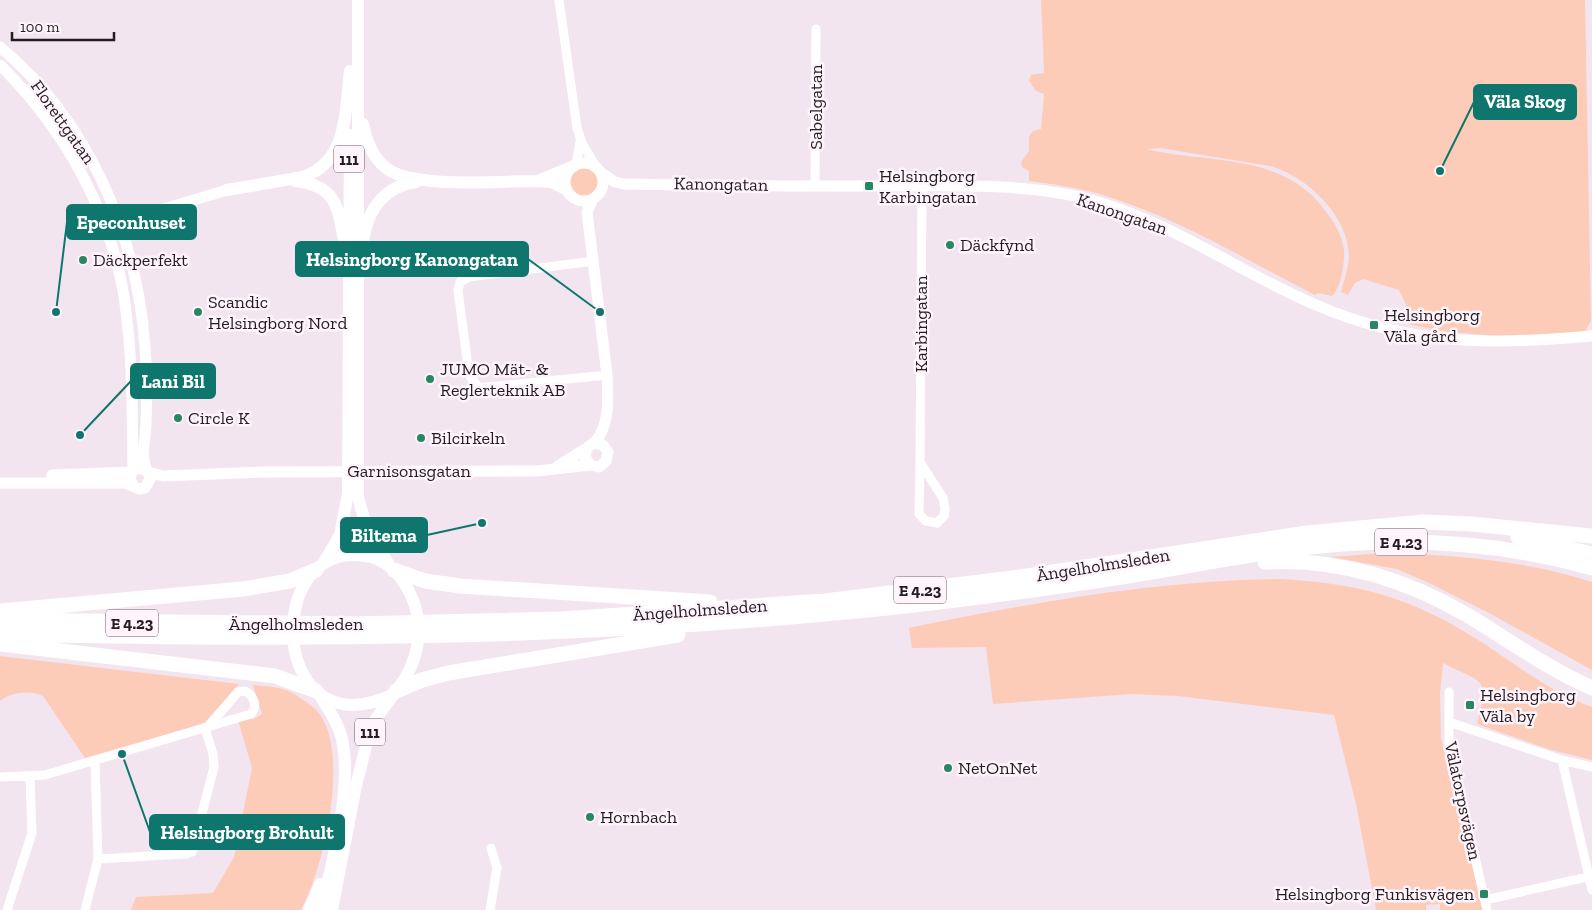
<svg xmlns="http://www.w3.org/2000/svg" width="1592" height="910" font-family="'Zilla Slab',serif">
<rect width="100%" height="100%" fill="#f3e5ef"/>
<!-- green -->
<path fill="#fcccb8" d="M1041,0H1585L1591,321L1582,337L1486,342L1487,335L1447,332L1408,324V309L1399,290L1363,279L1355,283L1348,295L1341,292C1344,281 1348,269 1349,258C1350,217 1307,176 1270,166L1160,148L1146,149C1208,164 1281,152 1324,209C1334,222 1342,234 1344,250C1345,261 1341,289 1332,296L1318,293L1315,295C1250,262 1185,222 1115,199C1087,189 1059,185 1029,181V171L1022,167L1021,162L1029,151V136L1033,131L1041,129L1044,94L1036,91L1029,81L1031,75L1044,73Z
M570 182a14 14 0 1 1 28 0a14 14 0 1 1-28 0Z
M1383,553C1452,555 1525,560 1592,582V670L1491,614L1429,583L1397,569L1331,557Z
M1278,579C1356,583 1408,596 1475,638C1514,662 1548,692 1592,707V760L1548,749L1477,724C1490,675 1483,684 1443,663L1440,695L1441,738L1483,910H1440V904L1426,905V910H1376L1356,804L1334,715L1177,696L1133,694L993,704L986,647L912,648L909,628C1029,603 1155,581 1278,579Z
M0,656L239,684L206,721L198,726L85,758L43,696C30,690 11,692 0,701Z
M253,685C279,688 284,686 306,702C310,705 315,708 318,712C351,752 324,868 301,910H131L136,897L213,893L234,857L252,768L238,720L254,719L262,714Z"/>
<g fill="none" stroke-linecap="round" stroke-linejoin="round">
<!-- street -->
<path stroke="#fff" stroke-width="9" d="M559,0L577,128L582,143L598,170
M576,165L580,142
M815,185L816,29
M594,261L469,277L460,282L458,290L469,375L479,388L607,375
M920,462L919,514L926,521L937,523L944,516L945,509L943,498L920,462L922,186
M1449,692V743L1487,910
M1449,722L1562,760L1592,767
M1562,760L1592,890
M0,777L45,775L251,714C258,706 254,696 245,691L238,692L208,727
M98,859L186,854L192,852L214,767L213,754L205,728
M1485,900L1592,876
M7,910L32,833L30,777
M85,910L98,859L95,761
M490,910L497,868L491,848"/>
<!-- secondary -->
<path stroke="#fff" stroke-width="11" d="M0,47C88,120 137,234 145,347C147,372 147,398 146,423C146,435 142,449 144,461C145,468 149,472 150,479L145,488L139,489L133,486L130,478L132,472L138,468L147,471
M0,65C66,131 115,218 126,311C133,364 132,418 133,471
M565 182a19 19 0 1 1 38 0a19 19 0 1 1-38 0Z
M600,172L615,182L624,184C710,186 798,186 885,186C949,186 1016,183 1080,197C1165,217 1236,271 1316,305C1411,346 1492,345 1592,336
M593,199L587,212L607,375C608,395 610,421 598,438C595,443 591,444 587,448L585,457L590,465L599,467L606,461L608,452L603,445L594,443
M114,224L227,190
M558,466L587,448
M148,472L163,476L265,472L538,471L590,465
M52,475L132,472
M0,483H125L133,486"/>
<!-- primary -->
<path stroke="#fff" stroke-width="12" d="M358,0V497L368,533L388,563
M363,124C367,141 372,157 386,168C412,189 502,181 537,181L551,182L566,189
M540,180L574,166
M295,181C332,185 338,202 343,236
M227,190L303,177C348,162 345,111 350,71
M364,237C368,208 386,186 416,182
M323,564L340,535L348,493L350,135
M319,694C328,708 338,723 342,739C352,785 333,864 320,910
M309,910L320,884
M332,910L355,790L368,738L375,720L404,680C424,647 424,609 400,577C391,566 381,558 366,556C260,538 269,755 394,694"/>
<!-- highway -->
<path stroke="#fff" stroke-width="15" d="M1518,537L1592,554
M1265,562C1338,558 1405,579 1467,615C1509,640 1548,669 1592,688
M394,570L425,581L460,586L710,602
M0,611L243,589L290,581L316,570
M0,620L355,624L562,619L825,601L1013,578L1307,533L1424,522L1471,524L1592,536
M0,634C279,640 557,640 835,613C929,605 1022,592 1115,578C1207,564 1300,542 1393,542C1460,541 1528,550 1592,568
M0,644L275,676L316,691
M396,691L422,680L448,673L678,635"/>
</g>
<!-- markers -->
<g fill="#258862" stroke="#fff3fc" stroke-width="2">
<rect x="864" y="181" width="10" height="10" rx="2.5"/>
<circle cx="950" cy="245" r="5"/>
<circle cx="83" cy="260" r="5"/>
<circle cx="198" cy="312" r="5"/>
<rect x="1369" y="320" width="10" height="10" rx="2.5"/>
<circle cx="430" cy="379" r="5"/>
<circle cx="178" cy="418" r="5"/>
<circle cx="421" cy="438" r="5"/>
<rect x="1465" y="700" width="10" height="10" rx="2.5"/>
<circle cx="948" cy="768" r="5"/>
<circle cx="590" cy="817" r="5"/>
<rect x="1479" y="889" width="10" height="10" rx="2.5"/>
</g>
<g text-anchor="middle" stroke-width="5" stroke-linejoin="round" paint-order="stroke">
<!-- shield labels -->
<g fill="#fff3fc" stroke="#655d63" stroke-width="1">
<rect x="334" y="145.5" width="30" height="27" rx="4"/>
<rect x="1375" y="528.5" width="52" height="27" rx="4"/>
<rect x="894" y="576.5" width="52" height="27" rx="4"/>
<rect x="106" y="609.5" width="52" height="27" rx="4"/>
<rect x="355" y="718.5" width="30" height="27" rx="4"/>
</g>
<g font-size="16" font-weight="bold" fill="#231d21">
<text x="349" y="165">111</text>
<text x="1401" y="548">E 4.23</text>
<text x="920" y="596">E 4.23</text>
<text x="132" y="629">E 4.23</text>
<text x="370" y="738">111</text>
</g>
<!-- street labels -->
<g font-size="18" fill="#231d21" stroke="#fff3fc">
<text transform="translate(816 107) rotate(-90)" y="6">Sabelgatan</text>
<text transform="translate(63 122) rotate(55)" y="6">Florettgatan</text>
<text transform="translate(721 184) rotate(1)" y="6">Kanongatan</text>
<text transform="translate(1122 214) rotate(19)" y="6">Kanongatan</text>
<text transform="translate(921 324) rotate(-90)" y="6">Karbingatan</text>
<text x="409" y="477">Garnisonsgatan</text>
<text transform="translate(1103 565) rotate(-9)" y="6">Ängelholmsleden</text>
<text transform="translate(700 610) rotate(-4)" y="6">Ängelholmsleden</text>
<text x="296" y="630">Ängelholmsleden</text>
<text transform="translate(1463 801) rotate(78)" y="6">Välatorpsvägen</text>
</g>
<!-- poi labels -->
<g font-size="18" fill="#231d21" stroke="#fff3fc" text-anchor="start">
<text x="879" y="182">Helsingborg<tspan x="879" dy="21">Karbingatan</tspan></text>
<text x="960" y="251">Däckfynd</text>
<text x="93" y="266">Däckperfekt</text>
<text x="208" y="308">Scandic<tspan x="208" dy="21">Helsingborg Nord</tspan></text>
<text x="1384" y="321">Helsingborg<tspan x="1384" dy="21">Väla gård</tspan></text>
<text x="440" y="375">JUMO Mät- &amp;<tspan x="440" dy="21">Reglerteknik AB</tspan></text>
<text x="188" y="424">Circle K</text>
<text x="431" y="444">Bilcirkeln</text>
<text x="1480" y="701">Helsingborg<tspan x="1480" dy="21">Väla by</tspan></text>
<text x="958" y="774">NetOnNet</text>
<text x="600" y="823">Hornbach</text>
<text x="1474" y="900" text-anchor="end">Helsingborg Funkisvägen</text>
</g>
</g>
<!-- callouts -->
<path fill="none" stroke="#0f766e" stroke-width="2" d="M1440 171L1474 102M56 312L67 222M600 312L528 259M80 435L131 381M482 523L427 535M122 754L150 832"/>
<g fill="#0f766e" stroke="#fff3fc" stroke-width="2">
<circle cx="1440" cy="171" r="5"/>
<circle cx="56" cy="312" r="5"/>
<circle cx="600" cy="312" r="5"/>
<circle cx="80" cy="435" r="5"/>
<circle cx="482" cy="523" r="5"/>
<circle cx="122" cy="754" r="5"/>
</g>
<g fill="#0f766e" stroke="#0f766e" stroke-width="2">
<rect x="1474" y="85" width="102" height="34" rx="5"/>
<rect x="67" y="205" width="129" height="34" rx="5"/>
<rect x="296" y="242" width="232" height="34" rx="5"/>
<rect x="131" y="364" width="84" height="34" rx="5"/>
<rect x="341" y="518" width="86" height="34" rx="5"/>
<rect x="150" y="815" width="194" height="34" rx="5"/>
</g>
<g font-size="19" text-anchor="middle" font-weight="bold" fill="#fff">
<text x="1525" y="108">Väla Skog</text>
<text x="131" y="229">Epeconhuset</text>
<text x="412" y="266">Helsingborg Kanongatan</text>
<text x="173" y="388">Lani Bil</text>
<text x="384" y="542">Biltema</text>
<text x="247" y="839">Helsingborg Brohult</text>
</g>
<!-- scale -->
<path d="M12 32v8h102v-8" fill="none" stroke="#231d21" stroke-width="2.5"/>
<text x="20" y="32" font-size="15" fill="#231d21" stroke="#fff3fc" stroke-width="4" paint-order="stroke">100 m</text>
</svg>
